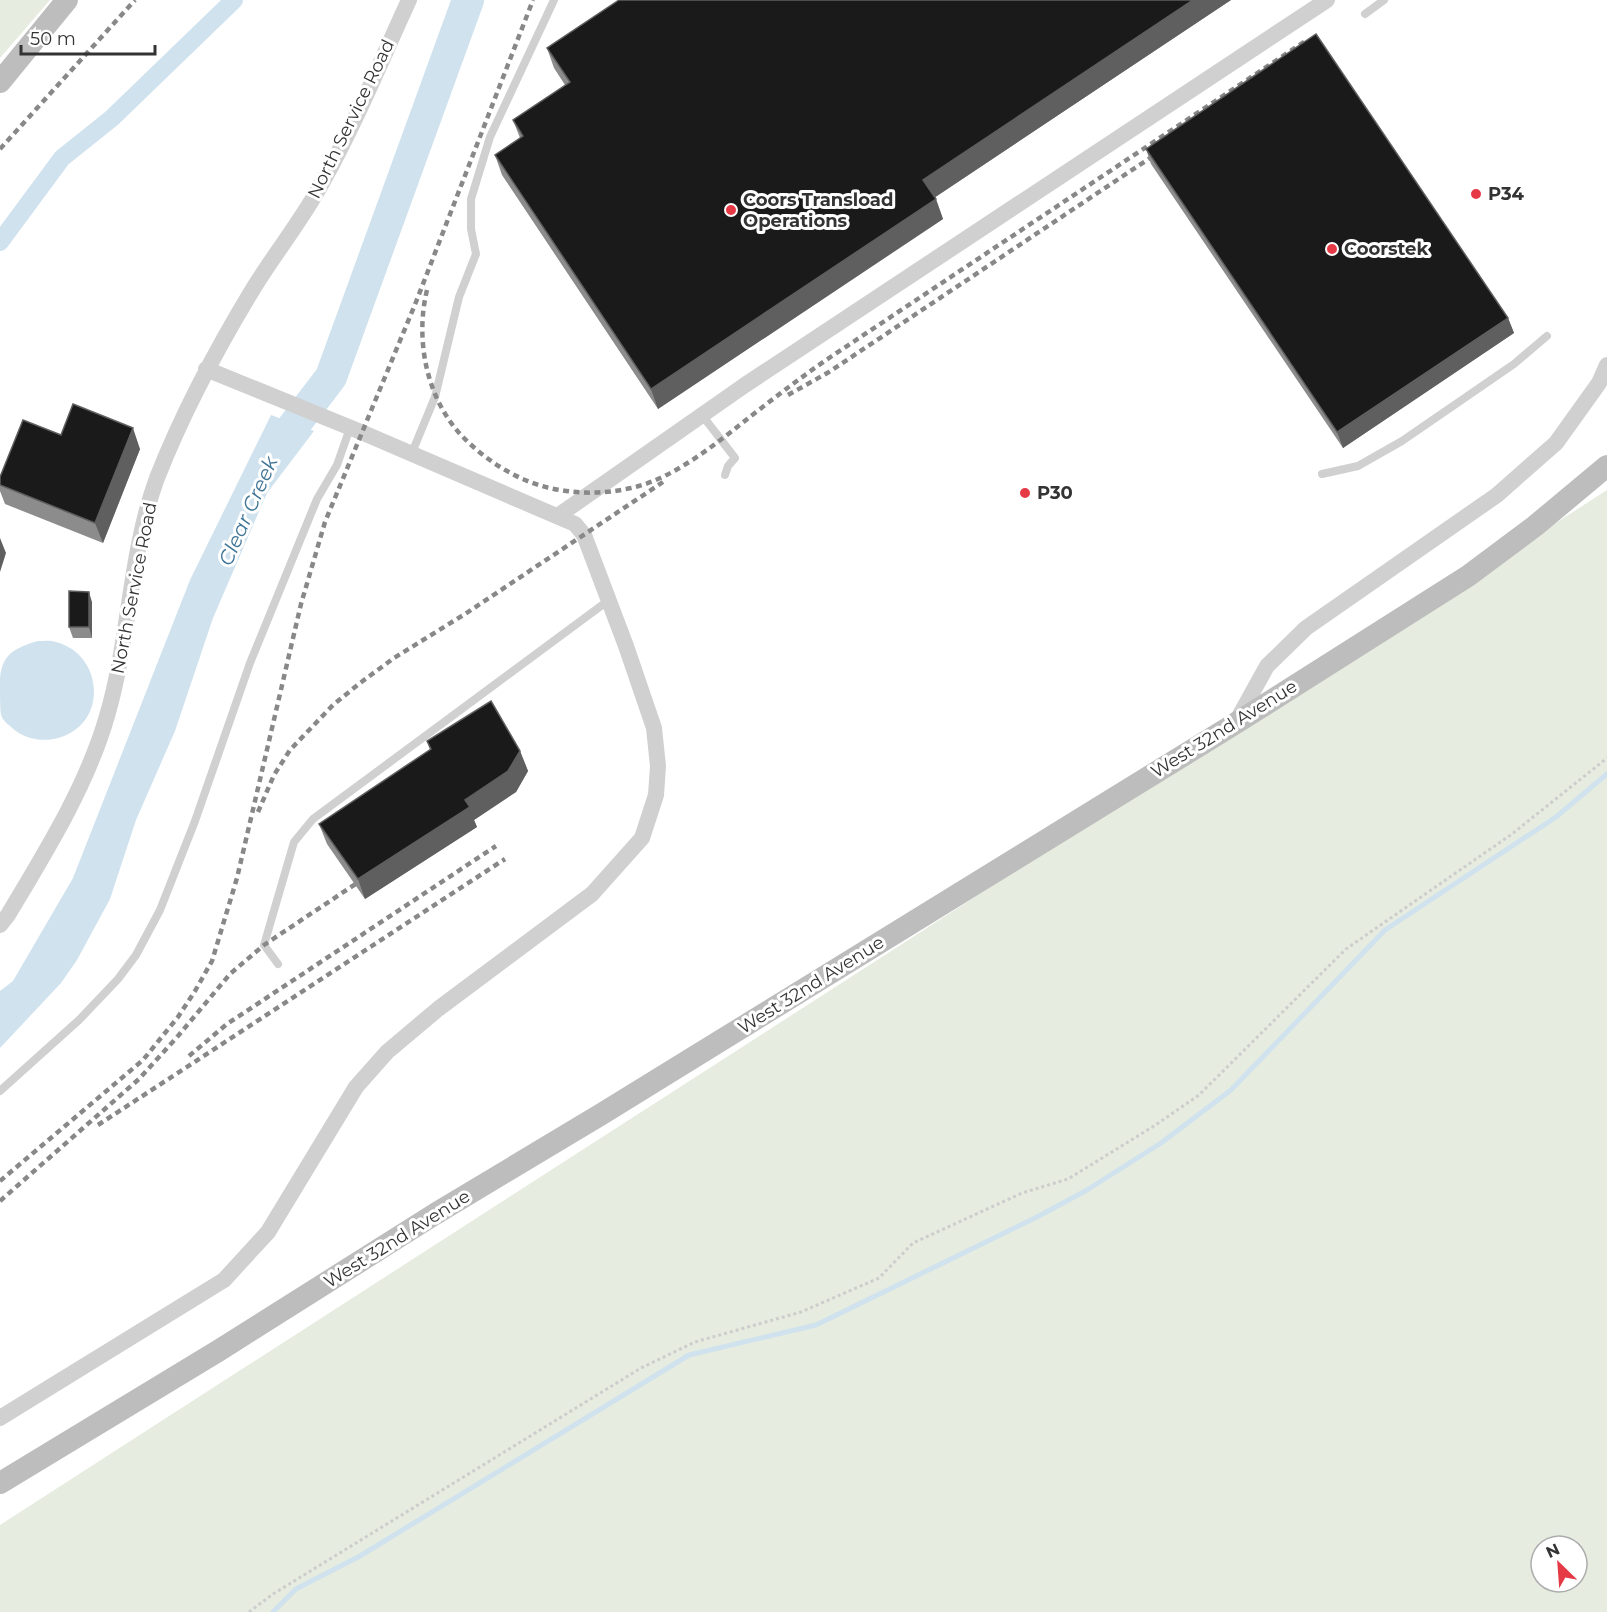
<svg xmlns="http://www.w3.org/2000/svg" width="1607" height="1612" font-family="Montserrat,sans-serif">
<rect width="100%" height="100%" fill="#fff"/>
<!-- green -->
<path fill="#e6ecdf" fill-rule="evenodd" d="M0,0H50L0,58Z
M1607,490V1612H0V1525ZM1541,1546H1577V1582H1541Z"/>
<!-- water -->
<path fill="#cfe2ee" d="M271,415L314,431L267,493L213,618L175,731L136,820L110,899L77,960L61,983L0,1048V991L13,981L73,878L190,580Z
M38,641C44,641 51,640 56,642C83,649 98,675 93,702C85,740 36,752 10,726C6,723 3,720 1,715C0,707 0,693 0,683C0,656 13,648 38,641Z"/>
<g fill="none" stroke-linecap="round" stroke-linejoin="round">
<!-- stream -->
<path stroke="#cfe2ee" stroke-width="5" d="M273,1612L296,1589L360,1556L689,1355L816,1325L1037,1217L1087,1190L1161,1143L1231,1090L1385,930L1556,817L1607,774"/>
<!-- canal -->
<path stroke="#cfe2ee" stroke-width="18" d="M0,242L62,158L112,118L234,0"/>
<!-- river -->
<path stroke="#cfe2ee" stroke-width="32" d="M269,458L331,377L468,0"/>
<!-- path -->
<path stroke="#cdcdcd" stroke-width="3" stroke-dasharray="3 3" stroke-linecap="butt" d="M249,1612L273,1594L641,1368L695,1342L801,1312L879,1278L913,1243L1022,1193L1068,1179L1154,1126L1199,1095L1346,949L1512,834L1607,758"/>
<!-- lane -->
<path stroke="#d0d0d0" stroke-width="8" d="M1365,14L1384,0
M702,415L735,458L728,466L725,475
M411,455L435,397L459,297L476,254L471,229V199L490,137L554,0
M1322,474L1358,466L1402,441L1514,364L1547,336
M278,964L264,945L294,842L313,819L609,600
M0,1091L79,1020L118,979L136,955L160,910L195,821L250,663L317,499L337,465L350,428"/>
<!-- street -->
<path stroke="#d0d0d0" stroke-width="16" d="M559,515L745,385L1327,0
M1236,722L1267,666L1306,628L1497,495L1556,443L1599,383L1607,365
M0,925L8,915C45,853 87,786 107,716C130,638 129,554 157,478C183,412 216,350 253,289C275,253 302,220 322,183C355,124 381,61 409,0
M0,1418L224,1280L268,1232L356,1087L387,1052L438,1009L592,894L642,838L656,795L658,766L654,728L626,646L584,535L575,524L361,432L206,369"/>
<!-- secondary -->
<path stroke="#bdbdbd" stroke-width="22" d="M0,82L67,0
M0,1483L218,1351L435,1214L600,1115L1236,723L1468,576L1535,526L1607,466"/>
<!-- rail -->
<path stroke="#888" stroke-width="4.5" stroke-dasharray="6 4.5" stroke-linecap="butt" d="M0,149L135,0
M427,290C415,339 426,397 461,435C486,461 519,482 554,489C580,494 605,494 631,488C674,479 718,442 751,416C778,395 804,375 832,356L1307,40
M788,395L829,372L1162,150
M258,812L274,775L290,750L333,705L360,683L394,658L465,614L663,482
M189,1056L227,1024L496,846
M98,1125L505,859
M0,1181L143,1060L178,1017L195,991L212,961L237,878L301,604L325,522L416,302L533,0
M0,1201L139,1079L178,1036L230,974L264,945L369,875"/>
</g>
<!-- wall -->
<path fill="#8c8c8c" d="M619,0H1231L935,197L943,219L658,409L502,175L495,155L520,138L513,120L565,85L554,68L547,48Z
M1146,149L1508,318L1514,333L1343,448L1151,164Z
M61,435L140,449L103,543L5,504L0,491V477Z
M92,602V638H73L69,627Z
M427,741L520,751L528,771L516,792L474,820L477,827L365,899L327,844L319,824L430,750Z"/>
<!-- shaded-wall -->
<path fill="#5f5f5f" d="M1193,0H1231L931,200L923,180Z
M936,199L943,219L658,409L651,389Z
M1508,318L1514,333L1343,448L1337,432Z
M133,428L140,449L103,543L95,523Z
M0,538L6,553L0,572Z
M89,592L92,602V638L89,627Z
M520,751L528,771L516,792L474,820L477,827L365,899L358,879L465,800Z"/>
<!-- building -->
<path fill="#1a1a1a" stroke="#5f5f5f" stroke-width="1.5" d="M619,0H1193L923,180L936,199L651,389L495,155L523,136L513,120L570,82L547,48Z
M1316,34L1508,318L1337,432L1146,149Z
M73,404L133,428L95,523L0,485V477L23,420L61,435Z
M69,591L89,592V627H69Z
M491,701L520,751L508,771L465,800L470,807L358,879L319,824L431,749L427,741Z"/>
<!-- markers -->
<g fill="#e63946" stroke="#fff" stroke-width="2">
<circle cx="1476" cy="194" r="6"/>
<circle cx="731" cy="210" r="6"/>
<circle cx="1332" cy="249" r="6"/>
<circle cx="1025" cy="493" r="6"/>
</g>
<g text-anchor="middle" stroke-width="6" stroke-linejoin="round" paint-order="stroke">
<!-- street labels -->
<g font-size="18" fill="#333" stroke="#fff">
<text transform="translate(351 119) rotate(-64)" y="6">North Service Road</text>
<text transform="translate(134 588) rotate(-79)" y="6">North Service Road</text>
<text transform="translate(1224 729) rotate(-32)" y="6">West 32nd Avenue</text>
<text transform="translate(811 985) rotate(-32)" y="6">West 32nd Avenue</text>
<text transform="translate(397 1239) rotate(-32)" y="6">West 32nd Avenue</text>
</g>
<!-- poi labels -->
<g font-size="18" font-weight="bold" fill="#333" stroke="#fff" text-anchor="start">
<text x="1488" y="200">P34</text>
<text x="743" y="206">Coors Transload<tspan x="743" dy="21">Operations</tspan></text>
<text x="1344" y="255">Coorstek</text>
<text x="1037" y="499">P30</text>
</g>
<!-- water labels -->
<g font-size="20" font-style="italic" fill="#3f7597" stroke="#fff">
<text transform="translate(248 511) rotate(-66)" y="7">Clear Creek</text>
</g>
</g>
<!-- north arrow -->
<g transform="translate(1559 1564) rotate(335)"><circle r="28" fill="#ffffff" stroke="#adadad" stroke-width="1.5"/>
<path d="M0-4.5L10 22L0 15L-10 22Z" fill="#e63946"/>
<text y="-9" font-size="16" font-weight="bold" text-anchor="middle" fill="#333333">N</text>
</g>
<!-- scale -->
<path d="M21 45v9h134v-9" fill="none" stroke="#333333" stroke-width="3"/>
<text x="30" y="45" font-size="18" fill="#333333" stroke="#ffffff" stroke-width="4.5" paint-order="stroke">50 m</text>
</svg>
